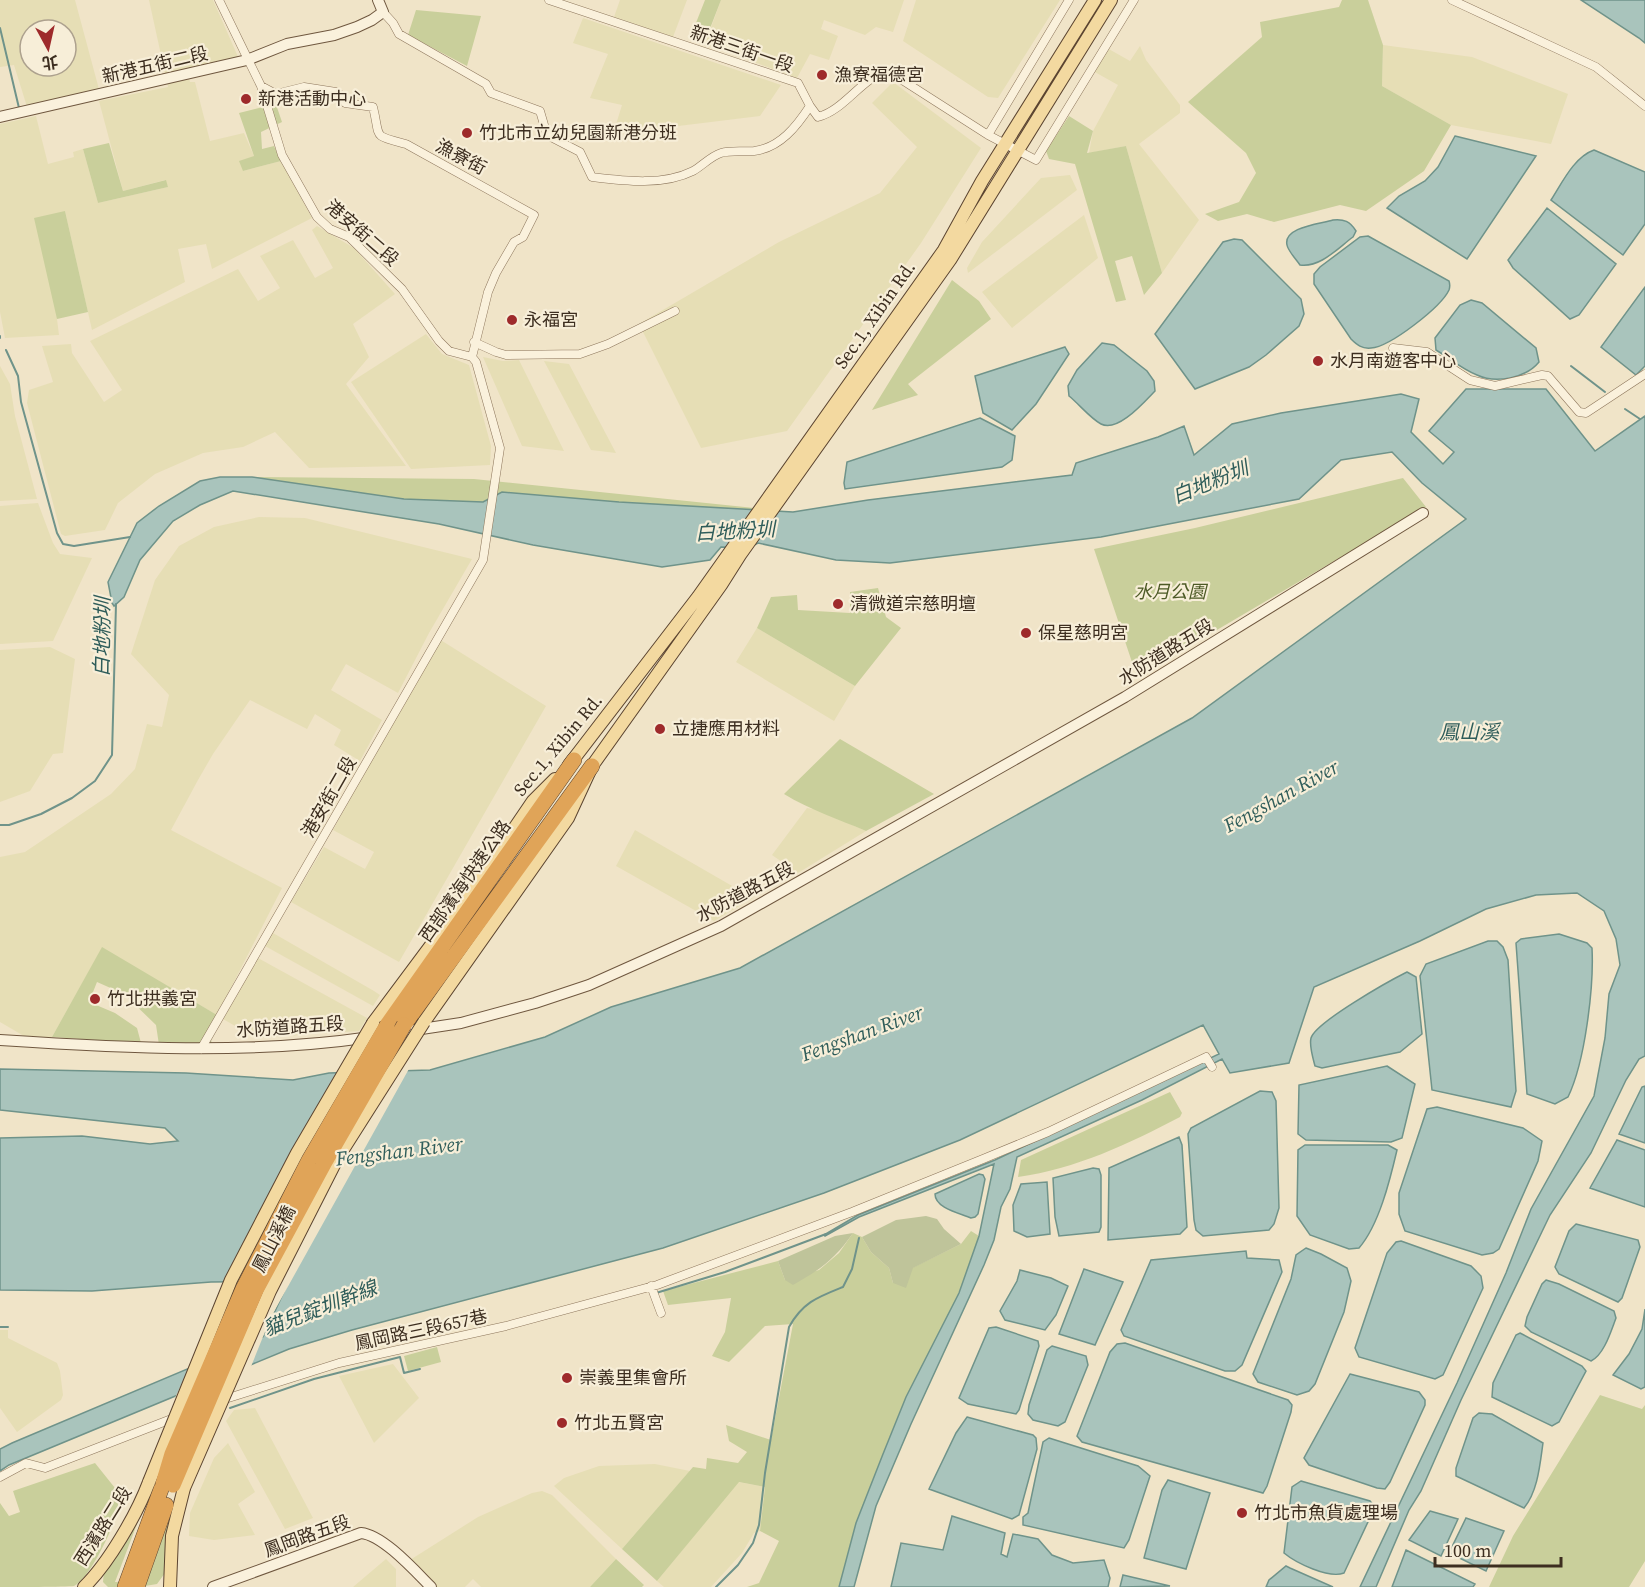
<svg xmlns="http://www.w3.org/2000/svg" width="1645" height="1587" font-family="'Source Serif 4','Noto Sans TC',serif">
<rect width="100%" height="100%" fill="#f0e4c8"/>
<!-- farmland -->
<path fill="#e6deb5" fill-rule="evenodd" d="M0,0H75L100,93L28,110L14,65L0,67ZM30,30H66V66H30Z
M149,0H213L239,59L187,71L190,82H195L210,141L244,133L254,156L243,171L281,161L312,218L212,269L206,244L178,249L185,282L92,330L65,211L57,319L59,335L5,338L0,312V124L36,116L48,164L74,157L73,152L83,149L98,203L168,187L165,180L123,191L99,101L168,87Z
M620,0H687L673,37L614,17Z
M721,0H904L893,32L876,27L865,35L824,20L821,29L838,36L829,60L810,54L797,78L705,44Z
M916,0H1060L998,98L988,97L903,41Z
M583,18L781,85L760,116L613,134L622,105L590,98L608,54L573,43Z
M1383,45L1472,57L1568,94L1551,144L1451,125L1382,86Z
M1140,46L1146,60L1180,105V113L1139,144L1199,220L1162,273L1126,146L1089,153L1093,131L1118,85L1093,71L1107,48L1130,61Z
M893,82L981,148L921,243L787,431L701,448L639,324L779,242L880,193L917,147L872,103Z
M1070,175L1077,190L968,273L967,268L982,242L1041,178Z
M1084,215L1098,258L1012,328L982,292Z
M317,226L354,248L395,294L353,324L369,357L346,384L406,466L309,468L275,432L243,447L203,453L155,474L118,503L105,530L65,536L61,534L27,403L29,390L53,382L42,346L71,344L72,353L104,402L122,390L90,341L238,269L258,301L280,288L260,256L293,240L315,278L333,268L312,230Z
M426,334L442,354L469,365L491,446L490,465L411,469L351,382Z
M483,357L503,361L519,360L564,451L522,446Z
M544,361L569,364L616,453L591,450Z
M0,366L10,384L15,416L37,499L0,501Z
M38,503L53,543L60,554L92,558L53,641L0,644V506Z
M259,517L305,518L472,559L429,633L398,693L346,664L331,690L382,720L360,761L334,745L341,730L315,714L307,729L250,700L213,754L198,780L171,830L282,888L217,1015L102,948L52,1037L29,1039L0,1022V857L25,852L111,794L135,769L147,724L162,727L169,695L131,654L155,580L179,546L214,527Z
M757,628L855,686L834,721L736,662Z
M439,639L546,706L399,962L291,902L324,847L365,869L374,852L333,830Z
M50,647L75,659L63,753L53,754L30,791L0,802V650Z
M807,808L819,810L866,831L798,873L772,855Z
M635,830L753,898L714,921L616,866Z
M273,933L374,991L380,995L373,1006L265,946Z
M258,958L367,1018L359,1031L256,1038L223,1019Z
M0,1330H8V1338L57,1363L60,1371L63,1395L61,1400L17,1432L0,1408Z
M393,1364L419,1398L374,1443L339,1376Z
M255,1408L313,1518L285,1529L226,1421L234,1410Z
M228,1443L255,1492L238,1504L255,1535L214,1540L189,1536L190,1513L214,1458Z
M655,1464L690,1471L622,1549L554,1486L564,1478L599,1466Z
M738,1482L765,1487L760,1531L754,1533L742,1553L711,1587H664L657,1581Z
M542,1491L552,1495L616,1559L590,1587H481L473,1579L465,1587H435L410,1560L478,1517L532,1493Z
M386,1559L396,1569V1587H353Z"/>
<!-- green -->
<path fill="#c9cf9b" d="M705,0H721L704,44L690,38Z
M1342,0H1368L1383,45L1382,86L1451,125L1424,171L1366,211L1340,205L1274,222L1247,214L1218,221L1205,214L1239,202L1256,173L1246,153L1188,102L1262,37L1260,22L1339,7Z
M416,10L481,16L467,66L408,35Z
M262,86L270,87L282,122L261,132L262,149L274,146L281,161L243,171L239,161L254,156L239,113L267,106Z
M1069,116L1093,131L1087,153L1126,146L1162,273L1144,295L1132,256L1115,261L1126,300L1116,302L1075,164L1049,159L1046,151Z
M109,143L123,191L166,180L168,187L98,203L83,149Z
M65,211L88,312L57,319L34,218Z
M952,280L979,301L991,319L908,384L918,395L872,410Z
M1184,426L1194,455L678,543L252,477L474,479L793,512L868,500L1072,475L1076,463L1158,437Z
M1403,478L1426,507L1137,677L1094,549L1195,528Z
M878,588L886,617L901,628L855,686L757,628L771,597L797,595L798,610L850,613V592Z
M840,739L934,794L866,831C838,819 810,810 784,794Z
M102,947L217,1015L210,1031L212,1046L159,1045L156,1025L124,994L97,982L89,1002L115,1013L137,1028L141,1043L52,1037Z
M1170,1092L1182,1113L1180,1117C1128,1144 1076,1169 1018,1177L1021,1160Z
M971,1231L979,1236L959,1294L906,1397L883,1454L856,1523L839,1587H747L759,1583L779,1541L760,1531L765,1487L739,1482L657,1581L622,1549L693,1467L706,1469L707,1458L738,1463L747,1452L729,1441L726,1425L771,1440L793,1324L765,1326L729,1362L712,1356L725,1332L731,1298L668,1305L663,1291L778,1261L785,1280L819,1270L839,1253L853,1233L862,1237L871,1252L889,1268L893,1283L912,1268L961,1244Z
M437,1347L441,1362L408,1371L404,1356Z
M1600,1395L1642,1409L1645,1405V1561L1629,1587H1489L1513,1536Z
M95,1463L123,1498C117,1518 93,1576 74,1586C65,1587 13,1587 0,1587V1503L9,1516L20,1512L13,1491Z
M176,1501L166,1543L165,1573L157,1584L139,1587H108L103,1582L104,1571L143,1508L115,1582L147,1581Z
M616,1559L644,1585L642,1587H590Z"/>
<!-- cemetery -->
<path fill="#bfc49a" d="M926,1216L937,1219L944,1229L961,1244L913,1268L906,1288L893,1283L889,1268L871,1252L862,1237L896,1220Z
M853,1233C835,1259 821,1269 793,1285L785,1280L778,1261L835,1236Z"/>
<!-- water -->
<path fill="#a9c4bc" stroke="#6f938a" stroke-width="1.5" d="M1581,0H1645V43L1639,38Z
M1455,136L1536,156L1467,259L1387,208L1399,196L1425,181L1438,167Z
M1594,150L1645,172V224L1623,255L1551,200C1562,183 1574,157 1594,150Z
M1547,208L1616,264L1579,315L1570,319L1513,268L1508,260Z
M1333,220C1344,219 1350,221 1356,231L1353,237C1338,248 1320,268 1300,265C1296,259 1288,251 1287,245C1283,227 1320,224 1333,220Z
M1368,236L1449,281C1450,284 1450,287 1449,290C1441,307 1390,347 1371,348C1362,349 1357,345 1351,339L1314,284V274L1320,267L1360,237Z
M1234,239L1242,240L1301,299L1304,314L1299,326L1266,355L1249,367L1195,389L1155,334L1223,242Z
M1645,287V366L1636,375L1601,347Z
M1471,300L1482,303L1536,348L1539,362C1526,378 1496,384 1477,375C1462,369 1449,358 1436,350L1435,338L1460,305Z
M1102,343L1114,345L1147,371L1154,381L1155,391C1145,401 1118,433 1101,424C1090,418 1079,404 1069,396L1068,386L1077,370Z
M1065,347L1069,354L1036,404L1012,430L983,413L975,376Z
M1466,389H1546L1595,451L1645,416V1056L1639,1059L1626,1080L1591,1153L1550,1215L1461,1400L1421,1491L1409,1510L1376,1587H1360L1457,1383L1506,1273L1531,1209L1594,1096L1605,1038L1609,994L1620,965L1616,939L1604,911L1577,893L1536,895L1486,909L1420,941L1314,987L1289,1063L1230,1073L1222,1059L1142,1100L1017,1157L1010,1189L1001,1207L994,1240L984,1265L911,1424L876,1506L854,1587H839L856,1523L883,1454L906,1397L959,1293L979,1236L994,1164L859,1217L825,1236L824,1235L858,1215L995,1160L1219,1054L1203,1025L960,1140L824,1193L663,1248L352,1330L289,1349L9,1465L0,1471V1449L12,1443L263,1337L289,1281L211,1282L92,1291L0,1290V1138L82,1136L150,1144L178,1141L165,1128L0,1110V1069L186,1073L293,1080L329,1073L430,1070L545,1037L611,1007L740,968L1192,718L1466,519L1422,483L1392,452L1341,460L1299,499L1101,537L890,563L836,560L758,543L749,548L721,547L710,560L662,567L533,545L439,524L233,491L200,505L173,521L140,560L124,597L114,606L112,603L108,582L137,523L159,506L200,481L220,477H252L404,499L483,502L502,492L619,502L793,512L868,500L1072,475L1076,463L1158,437L1184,426L1194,455L1232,424L1281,413L1401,394L1419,399L1411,432L1443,464L1454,452L1429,431Z
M980,418L1015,436L1012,460L1002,467L845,489L844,483L847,462Z
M1559,934L1587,943L1592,948C1594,987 1585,1062 1568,1097L1555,1104L1527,1094L1516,943L1521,939Z
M1488,941H1497L1503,947L1508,960L1516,1091L1511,1107L1432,1090L1420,976L1426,964Z
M1407,972L1416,977L1422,1034L1400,1052L1322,1068L1315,1066C1313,1058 1309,1046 1311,1038C1316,1022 1389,981 1407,972Z
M1387,1066L1415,1084L1402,1138L1391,1142L1306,1140L1298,1134L1299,1085Z
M1645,1086V1143L1619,1134L1642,1087Z
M1260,1091L1272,1092L1276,1101L1279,1208L1274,1224L1269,1230L1203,1236L1196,1230L1194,1220L1188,1134L1191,1128Z
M1437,1107L1523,1128L1542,1141L1538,1161L1499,1249L1493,1253L1482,1255L1405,1231L1399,1214V1193L1427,1109Z
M1179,1137L1182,1145L1187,1227L1180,1234L1108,1240L1109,1168Z
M1617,1140L1645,1150V1207L1590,1188Z
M1305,1145H1388L1397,1150C1390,1180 1379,1225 1359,1248L1349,1249L1310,1235L1297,1216L1298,1150Z
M1093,1168L1099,1169L1101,1175V1227L1099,1232L1059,1236L1055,1217L1053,1178Z
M979,1174L983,1175L985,1179L978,1214L975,1217L971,1218C959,1213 935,1208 935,1194Z
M1047,1182L1050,1234L1027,1237L1014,1231L1013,1205L1021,1184Z
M1576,1224L1638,1240L1640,1247L1622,1298L1618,1302L1559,1274L1555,1267L1569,1231Z
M1401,1241L1471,1266L1481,1276L1483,1288L1443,1375L1435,1379L1359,1357L1355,1348L1387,1253L1396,1242Z
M1306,1248L1321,1254L1347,1268L1351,1281L1344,1312L1315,1384L1309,1391L1297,1395L1258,1382L1253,1374L1291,1279L1296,1255Z
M1246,1251L1247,1258L1279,1260L1282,1272L1242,1365L1235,1371H1225L1124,1336L1121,1330L1151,1260Z
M1084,1269L1123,1282L1095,1345L1059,1334Z
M1020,1270L1051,1278L1068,1286L1056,1315L1045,1330L1005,1320L1000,1311L1017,1281Z
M1546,1280L1559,1284L1614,1311L1616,1318C1611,1331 1604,1355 1591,1361L1531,1332L1525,1326L1527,1317L1542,1284Z
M1645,1309V1387L1641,1389L1613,1375L1629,1354L1642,1329Z
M996,1327L1038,1341L1039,1346L1019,1410L1016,1414L968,1404L959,1398L989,1328Z
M1520,1333L1582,1366L1586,1371L1559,1422L1552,1426L1492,1397L1493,1383L1516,1335Z
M1125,1343L1288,1400L1292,1405L1291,1412L1267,1486L1263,1493L1082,1442L1077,1436L1110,1352L1117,1344Z
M1052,1346L1086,1356L1088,1365L1065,1422L1058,1426L1033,1420L1028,1414L1029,1405L1047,1350Z
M1350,1374L1419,1392L1425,1400V1405L1390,1482L1385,1489L1377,1488L1309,1465L1304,1458Z
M1479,1413L1492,1414L1543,1443C1540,1464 1538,1491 1524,1508L1456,1476V1468L1473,1418Z
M967,1417L1033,1435L1036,1438L1037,1449L1019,1515L1012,1519L929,1489L956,1433Z
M1049,1438L1138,1466L1150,1476L1129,1540L1124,1548L1023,1525V1517L1028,1513L1043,1442Z
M1168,1480L1210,1493L1186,1569L1144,1558L1162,1490Z
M1301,1481L1370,1501L1375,1507L1344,1573C1329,1579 1296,1563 1284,1553L1292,1487Z
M1430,1511L1458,1519L1441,1556L1409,1540Z
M952,1516L1005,1533L1001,1554L1007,1557L1013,1534L1038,1539L1052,1555L1073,1563L1104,1560L1110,1578L1108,1587H891L901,1543L943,1550Z
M1466,1518L1504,1531L1486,1571L1449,1553Z
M1406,1550L1475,1584L1473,1587H1392Z
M1286,1566L1290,1568L1333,1587H1266L1269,1580Z
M1123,1575L1170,1586L1120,1587Z"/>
<!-- pier -->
<path fill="#f0e4c8" d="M410,1067L271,1317L250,1369L173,1402L191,1364L260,1335L284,1284L226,1285L340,1070Z"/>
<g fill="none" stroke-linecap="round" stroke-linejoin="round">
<!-- stream -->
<path stroke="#6f938a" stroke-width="2" d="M0,28L19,108H17
M0,336V338
M6,350L18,376L21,402L57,533L63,544L74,546L130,537
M1571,366L1605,392
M1625,409L1640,419
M0,825H9L41,814L72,798L95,781L112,755L116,604
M656,1293L725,1272L826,1234
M0,1327H8
M230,1408L314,1379L400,1357L404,1373L420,1369
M716,1587L738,1565L753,1543L759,1525L765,1473L789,1327C803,1302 818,1297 843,1287L852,1269L859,1238"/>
<defs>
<path id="street" d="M549,0L798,83L810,106L818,117C845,110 862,77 888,71L988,135
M1069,0L988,135L1036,160L1134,0
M1452,0L1596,67L1645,106
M383,12L393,23L399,34L486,84L491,93L540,111L547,135L580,152L592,177C625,181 663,186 693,171C702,166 711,156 721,153C731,150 743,152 754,151C780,148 797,126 810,106
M261,86L276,94L304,87L336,92L341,95L345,103L373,107C381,139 371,135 406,144L534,215L523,237L514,242L496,273L488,292L472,357
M474,342L496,352L506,355L580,354L608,344L675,311
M1393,348L1427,352L1470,380L1495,386L1542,375L1548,376L1579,412L1586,413L1645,374
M201,1049L483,560L500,448L476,362L472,357L449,351L439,341L402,289L349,237L330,229L317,217L282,155L261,86L219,0
M651,1286L661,1313
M222,1400L339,1363L506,1326L657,1285L852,1212L983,1159L1048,1132L1206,1057L1212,1067
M0,1477L26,1463L45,1468L174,1418"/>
<path id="secondary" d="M0,117L247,60L287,44L334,35L357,27L372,20L383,12L378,0
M395,1033L461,1023L535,1003L589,985L721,926L1125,697L1423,513
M0,1040C123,1048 248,1055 371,1037
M213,1587L361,1533C383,1535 415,1571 431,1587"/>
<path id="primary" d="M569,765L698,597L944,250L982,181L1095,0
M424,1022L568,818L592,766L721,585L740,555L950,260L1111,0
M373,1023L473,889L533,801L555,779
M84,1587C108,1564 137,1514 149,1482
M170,1587L172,1536L184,1488"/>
<path id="highway" d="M387,1025L574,760
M404,1025L592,766
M125,1587L163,1484
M137,1587L166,1505"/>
</defs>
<!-- street casing -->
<use href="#street" stroke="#8d765c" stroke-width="9"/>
<!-- secondary casing -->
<use href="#secondary" stroke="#6f573f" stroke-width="12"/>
<!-- primary casing -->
<use href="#primary" stroke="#5b4430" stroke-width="14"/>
<!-- highway casing -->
<use href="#highway" stroke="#5b4430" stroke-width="16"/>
<!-- street -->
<use href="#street" stroke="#faf1dc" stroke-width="8"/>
<!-- secondary -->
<use href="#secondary" stroke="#faf1dc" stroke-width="10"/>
<!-- primary -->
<use href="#primary" stroke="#f3d9a0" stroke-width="12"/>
<!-- highway -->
<use href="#highway" stroke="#e0a458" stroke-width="15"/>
<defs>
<path id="primary-bridge" d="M149,1482L231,1280L297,1153L373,1023
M184,1488L270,1291L337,1159L424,1022"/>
<path id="highway-bridge" d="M163,1484L172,1454L243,1289L309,1160L387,1025
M173,1485L256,1290L325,1162L404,1025"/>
</defs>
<!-- primary-bridge casing -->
<use href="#primary-bridge" stroke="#5b4430" stroke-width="14" stroke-linecap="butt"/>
<!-- highway-bridge casing -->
<use href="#highway-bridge" stroke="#5b4430" stroke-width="16" stroke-linecap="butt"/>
<!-- primary-bridge -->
<use href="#primary-bridge" stroke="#f3d9a0" stroke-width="12"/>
<!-- highway-bridge -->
<use href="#highway-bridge" stroke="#e0a458" stroke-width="15"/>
</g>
<!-- markers -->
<g fill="#9e2a2b" stroke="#f7eed8" stroke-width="2">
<circle cx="822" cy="75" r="6"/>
<circle cx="246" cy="99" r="6"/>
<circle cx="467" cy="133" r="6"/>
<circle cx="512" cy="320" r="6"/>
<circle cx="1318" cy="361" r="6"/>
<circle cx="838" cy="604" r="6"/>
<circle cx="1026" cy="633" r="6"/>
<circle cx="660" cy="729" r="6"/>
<circle cx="95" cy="999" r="6"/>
<circle cx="567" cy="1378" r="6"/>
<circle cx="562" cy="1423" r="6"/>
<circle cx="1242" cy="1513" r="6"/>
</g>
<g text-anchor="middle" stroke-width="4.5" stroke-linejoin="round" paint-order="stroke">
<!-- street labels -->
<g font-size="18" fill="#3d2e20" stroke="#f7eed8">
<text transform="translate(742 49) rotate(19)" y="6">新港三街一段</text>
<text transform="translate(155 65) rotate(-13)" y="6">新港五街二段</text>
<text transform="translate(461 157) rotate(28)" y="6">漁寮街</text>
<text transform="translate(362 233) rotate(41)" y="6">港安街二段</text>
<text transform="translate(875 315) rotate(-55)" y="6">Sec.1, Xibin Rd.</text>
<text transform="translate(1166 652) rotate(-32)" y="6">水防道路五段</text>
<text transform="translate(558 745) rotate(-50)" y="6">Sec.1, Xibin Rd.</text>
<text transform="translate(329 797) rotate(-60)" y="6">港安街二段</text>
<text transform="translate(465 881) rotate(-55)" y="6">西部濱海快速公路</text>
<text transform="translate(745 892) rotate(-28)" y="6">水防道路五段</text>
<text transform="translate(290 1027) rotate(-4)" y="6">水防道路五段</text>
<text transform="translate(274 1239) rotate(-63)" y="6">鳳山溪橋</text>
<text transform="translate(421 1330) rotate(-12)" y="6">鳳岡路三段657巷</text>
<text transform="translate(103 1526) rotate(-58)" y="6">西濱路二段</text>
<text transform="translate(307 1536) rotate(-20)" y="6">鳳岡路五段</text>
</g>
<!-- poi labels -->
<g font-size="18" fill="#3d2e20" stroke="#f7eed8" text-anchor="start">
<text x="834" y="81">漁寮福德宮</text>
<text x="258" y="105">新港活動中心</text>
<text x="479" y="139">竹北市立幼兒園新港分班</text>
<text x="524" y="326">永福宮</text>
<text x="1330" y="367">水月南遊客中心</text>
<text x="850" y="610">清微道宗慈明壇</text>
<text x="1038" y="639">保星慈明宮</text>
<text x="672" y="735">立捷應用材料</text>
<text x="107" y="1005">竹北拱義宮</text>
<text x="579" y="1384">崇義里集會所</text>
<text x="574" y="1429">竹北五賢宮</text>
<text x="1254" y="1519">竹北市魚貨處理場</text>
</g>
<!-- park labels -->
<g font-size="18" font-style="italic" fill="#4d5a26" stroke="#f7eed8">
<text x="1170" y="598">水月公園</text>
</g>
<!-- water labels -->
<g font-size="20" font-style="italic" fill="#2f5d5a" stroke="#f7eed8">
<text transform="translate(1210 482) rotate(-22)" y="7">白地粉圳</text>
<text transform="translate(735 531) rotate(-3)" y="7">白地粉圳</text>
<text transform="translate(102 637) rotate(-89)" y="7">白地粉圳</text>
<text x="1469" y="739">鳳山溪</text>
<text transform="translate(1281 796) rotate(-29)" y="7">Fengshan River</text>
<text transform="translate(862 1033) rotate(-20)" y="7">Fengshan River</text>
<text transform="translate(399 1151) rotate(-7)" y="7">Fengshan River</text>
<text transform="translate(320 1308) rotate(-21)" y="7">貓兒錠圳幹線</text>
</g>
</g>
<!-- north arrow -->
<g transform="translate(48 48) rotate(172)"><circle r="28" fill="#f7eed8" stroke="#ada18e" stroke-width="1.5"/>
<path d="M0-4.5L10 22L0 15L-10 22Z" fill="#9e2a2b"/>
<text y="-9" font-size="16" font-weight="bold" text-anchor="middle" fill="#3d2e20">北</text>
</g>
<!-- scale -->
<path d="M1435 1557v9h126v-9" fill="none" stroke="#3d2e20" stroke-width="3"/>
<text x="1444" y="1557" font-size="18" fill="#3d2e20" stroke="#f7eed8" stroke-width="4.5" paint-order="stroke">100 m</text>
</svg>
